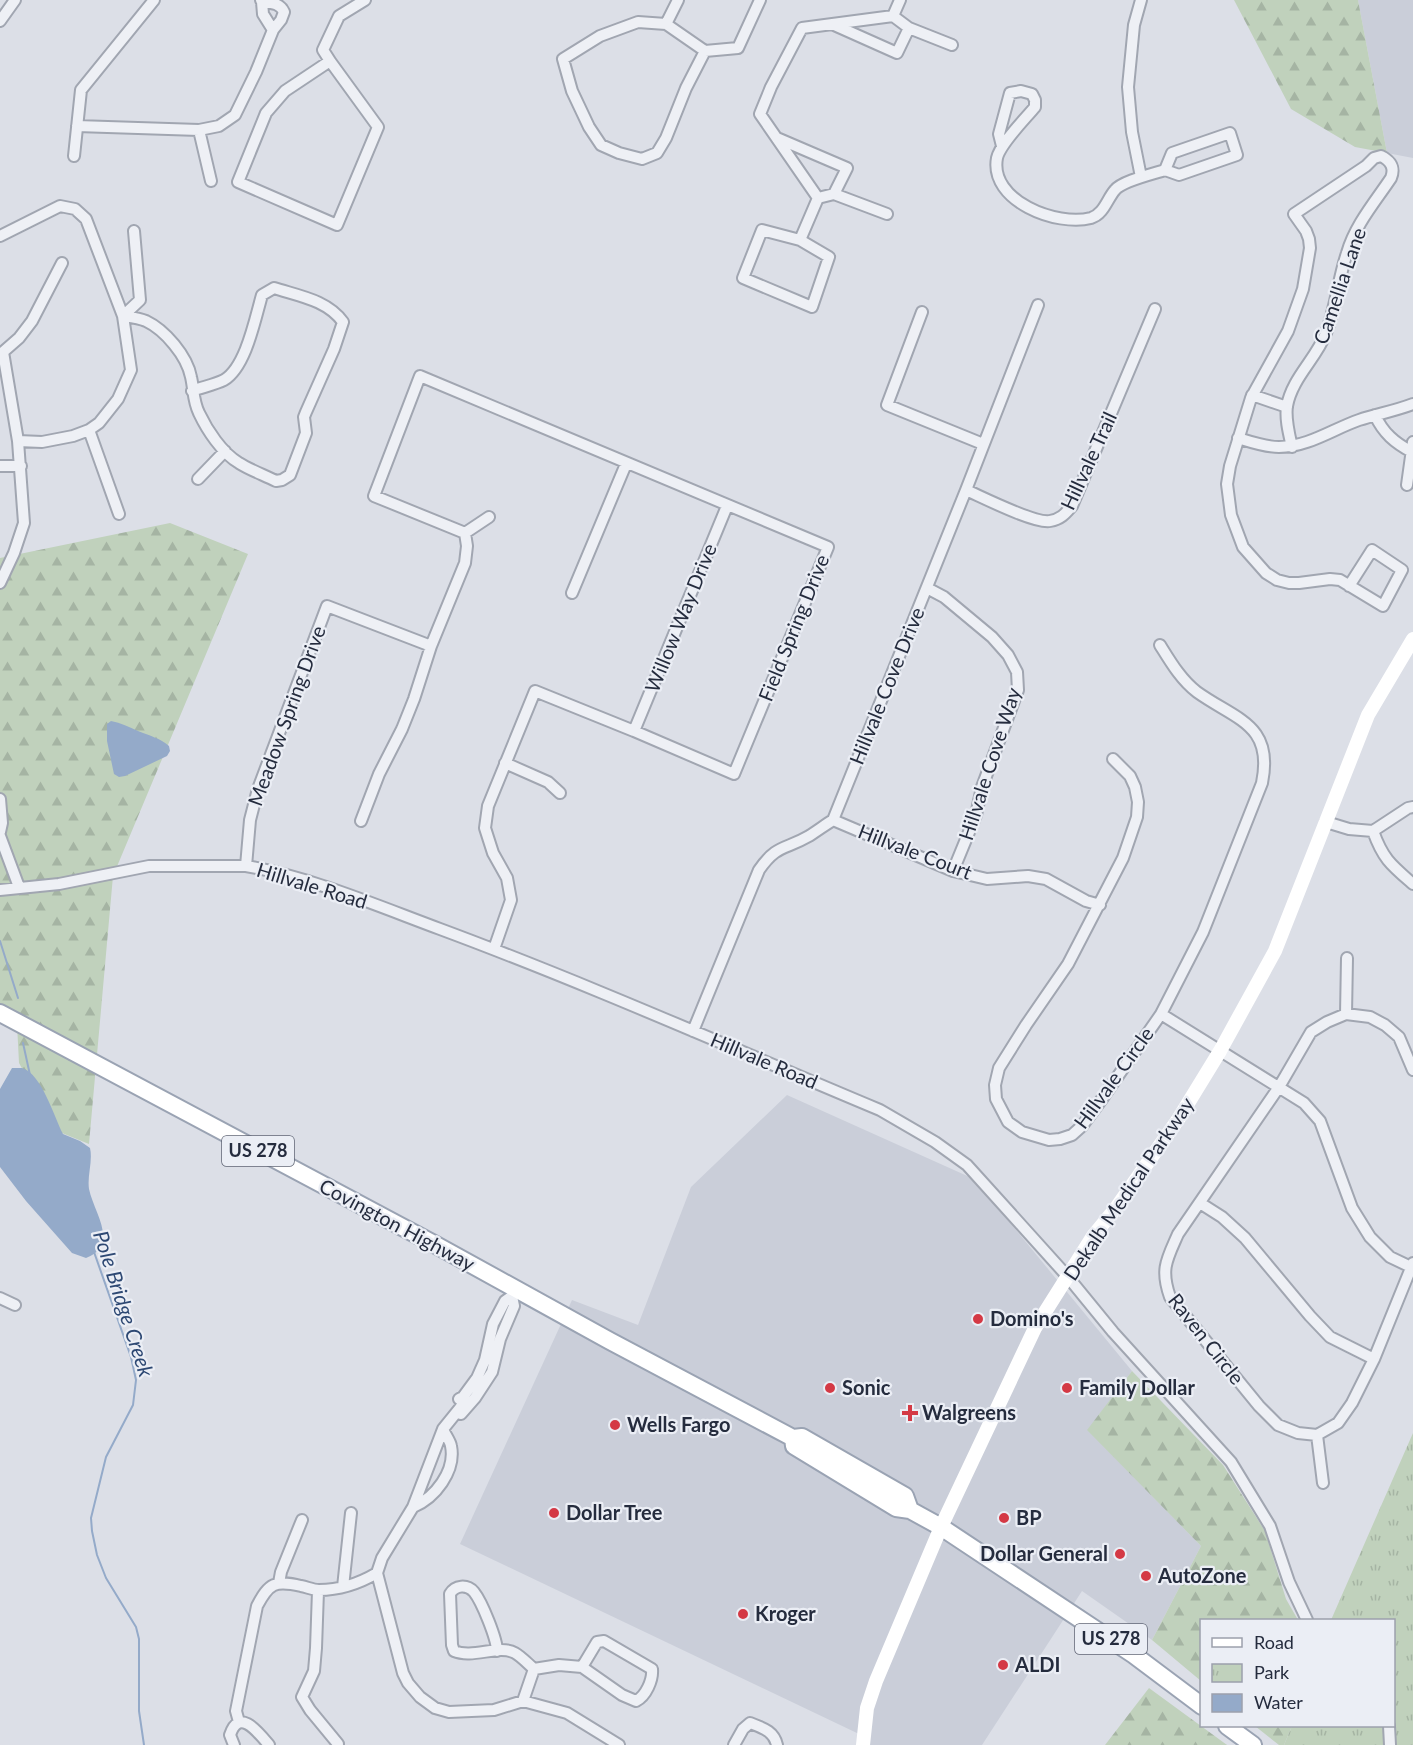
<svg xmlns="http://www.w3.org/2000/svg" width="1413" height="1745" font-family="Lato,sans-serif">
<defs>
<pattern id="forest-firs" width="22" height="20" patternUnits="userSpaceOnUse" patternTransform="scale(1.5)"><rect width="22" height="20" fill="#c0d1bc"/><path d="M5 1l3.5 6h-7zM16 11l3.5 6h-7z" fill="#a5b4a3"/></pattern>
<pattern id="park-tufts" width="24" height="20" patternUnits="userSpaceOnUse" patternTransform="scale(1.5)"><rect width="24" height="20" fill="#c0d1bc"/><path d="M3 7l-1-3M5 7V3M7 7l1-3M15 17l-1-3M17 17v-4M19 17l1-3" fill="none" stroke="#a5b4a3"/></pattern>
</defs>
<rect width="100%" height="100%" fill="#dcdfe7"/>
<!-- built -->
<path fill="#caced9" d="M1358,0H1413V158L1387,153Z
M787,1095L974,1179L1132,1371L1088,1430L1201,1546L1152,1640L1082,1591L982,1745H869L859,1734L460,1544L572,1300L638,1325L691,1187Z"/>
<!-- forest -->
<path fill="url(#forest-firs)" d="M1234,0H1358L1387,153L1355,147L1291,109Z
M170,523L248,554L113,876L89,1144L57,1131L19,1063L17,1024L0,1014V558Z
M1132,1371L1223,1465L1265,1531L1286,1599L1298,1620H1202L1201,1681L1152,1640L1201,1546L1087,1430Z
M1149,1688L1227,1745H1105Z
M1255,1726H1292L1284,1745H1279Z"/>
<!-- park -->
<path fill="url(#park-tufts)" d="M1413,1433V1745H1284L1292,1726H1394V1620H1331Z"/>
<!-- water -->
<path fill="#94aac9" d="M111,721C121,723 129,727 138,731C150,736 160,738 169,746L170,751L167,756L125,776L119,777L114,774L107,741V724Z
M12,1068C13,1068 21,1068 22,1068C42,1074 54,1117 63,1134L80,1141L90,1148C93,1161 87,1176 89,1189C94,1213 120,1245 86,1258L72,1253L26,1201L0,1167V1089Z"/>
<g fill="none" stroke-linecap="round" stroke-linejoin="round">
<!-- stream -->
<path stroke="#94aac9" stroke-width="2" d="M0,941L18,998
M23,1043L30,1075
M94,1252L131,1357L136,1380L133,1405L106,1457L91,1518L92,1531L97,1555L106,1578L136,1627L139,1639V1711L144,1745"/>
<defs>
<path id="street" d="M261,0L262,2L263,14L273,30
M678,0L666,24L705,51L738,48L760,0
M0,21L15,0
M666,24L638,22L600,36L563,59L572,91L589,127L601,145L619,153L642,159L657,153L666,138L686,88L705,51
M832,24L897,53L909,28L893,16
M909,28L952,45
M330,61L378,127L337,225L238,182L266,113L285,91L330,61L323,50L339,16L365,0
M77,126L199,130L211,181
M199,130L219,126L235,115L256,72L273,30L281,20L284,12C280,3 272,3 262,2
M777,138L847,168L834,194L818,198
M1002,146L999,134L1010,93L1021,91L1032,94L1035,100V107C1025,119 1000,144 997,158C989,201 1057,227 1091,218C1104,214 1107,199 1115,190C1122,181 1153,174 1165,170L1172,153L1230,133L1237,155L1179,175L1165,170
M74,156L81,90L154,0
M1141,177L1132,132L1128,87L1134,25L1141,0
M834,194L887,214
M762,230L800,240L829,257L812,307L743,278Z
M0,236L60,206L75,209L86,219L123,316L131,370L118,399L99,423L89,430L73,436L42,442L18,441
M800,240L818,198L760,114L771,87L802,28L893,16L900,0
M922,312L887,405L983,444
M123,316C130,317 139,318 146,321C165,330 187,356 191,377C194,390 193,401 199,413C207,430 222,453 239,463C250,470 264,475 276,481L282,480L290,475L306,433L304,417L306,412L334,349L343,322C327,300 299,296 274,288L262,295C255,319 246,367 224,380C214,385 202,387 192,391
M123,316L140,300L134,231
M1252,395L1287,407
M1375,415C1383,433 1395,443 1412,452
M89,430L119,514
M1238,438C1251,442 1265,447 1279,447C1308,447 1333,429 1359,420C1377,414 1395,411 1413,404
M1292,447C1289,434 1285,419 1287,406C1292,378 1316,359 1326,333C1336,307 1338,279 1347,253C1355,225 1375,202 1391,178C1395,168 1391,161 1381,156L1374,158L1366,166L1294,214L1306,231L1309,239L1310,248L1303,289L1288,331L1251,398L1230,466L1227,484L1231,515L1243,547L1266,573L1277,580L1289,583H1299L1330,579L1340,580L1383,606L1402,570L1372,550L1349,586
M0,466H21
M198,479L225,451
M1407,485L1413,442
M966,490C982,497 1035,524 1050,521C1061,519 1065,514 1072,506L1155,309
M489,517L465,533L374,496L420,376L828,547L734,774L634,731L535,691L488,806L485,828L493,853L507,878L511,900L494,949
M0,583L14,553L24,523L18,441L3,352L19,338L32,321L62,263
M927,588L944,597L992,637L1008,655L1017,672L1018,690L982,787L976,815L953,871
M572,593L626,464
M634,731L727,506
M1113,759L1130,776L1135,787L1138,802L1137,817L1123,858L1068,964L1026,1025L999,1068L995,1085L996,1099L1008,1122L1022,1132L1049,1140L1060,1139L1072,1135L1082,1126L1102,1099L1161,1014L1203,932L1262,783C1274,724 1236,720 1197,692C1181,680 1170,661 1160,645
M505,763L548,782L560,793
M0,799L2,823L0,832
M833,820L953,871L987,879L1028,876L1046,879L1086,901L1100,905
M361,821L379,774L402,729L414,699L431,646L465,563L467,546L465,533
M1326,822L1349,829L1373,831L1408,808L1413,807
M1373,831C1383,859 1391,865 1413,884
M0,836L19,887
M246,866L250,820L258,789L327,606L431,646
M0,890L59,884L149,866H246C310,877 378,906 440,929C588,984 734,1049 880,1110L935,1142L967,1165L1068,1277L1113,1332L1231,1462L1270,1526L1289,1582L1307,1620
M1161,1014L1304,1103L1320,1121L1352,1208L1370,1237L1390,1257L1411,1267
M1346,1014L1347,958
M693,1031L759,870C777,844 785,850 809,836C817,831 825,825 833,820L966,490L1038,305
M1413,1070L1399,1037L1385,1025L1370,1017L1346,1014L1327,1022L1311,1032L1279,1087L1178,1234C1167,1259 1160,1269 1170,1297L1259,1406L1278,1425L1298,1433L1317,1435L1338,1423L1352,1403L1374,1359L1413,1263
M1200,1203L1222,1217L1245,1238L1310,1316L1330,1337L1374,1359
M0,1298L15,1305
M459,1399L463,1397L477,1378L485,1360L493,1324L505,1301L512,1296L516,1289
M461,1414L475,1398L492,1372L500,1339L514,1306L512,1296
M1317,1435L1323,1483
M413,1507C435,1498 456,1471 451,1446C450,1440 445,1435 443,1429
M377,1573L403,1673L408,1683L420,1697L435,1708L449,1712L494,1710L523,1701L567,1713L619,1745
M279,1583L281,1572L302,1520
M343,1587L351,1513
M318,1591L316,1648L314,1671L302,1697L310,1710L338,1744
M604,1641L652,1669C653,1680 646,1696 636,1701L622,1695L582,1667L597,1642Z
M497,1651C497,1639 482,1602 474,1592C467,1584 455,1585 450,1594L452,1645L454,1651C473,1659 499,1644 515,1653C522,1657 528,1664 534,1669L559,1665L582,1667
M523,1701L534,1669
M239,1722L236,1711L257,1606C269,1583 275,1580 301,1586C307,1587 313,1590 319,1590C340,1590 360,1583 377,1573L382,1558L413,1507L443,1429L460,1408L463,1403V1397
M1389,1726L1390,1745
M234,1745L230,1735C239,1707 258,1732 269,1745
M734,1745L743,1729L750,1723C763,1728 774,1731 777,1745"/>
<path id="primary" d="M0,1013L436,1245L610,1341L793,1438L802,1437L905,1496L910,1510
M793,1438L794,1446L896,1508L910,1510L941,1527L1134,1655L1202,1706
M1227,1726L1253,1745"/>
</defs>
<!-- street casing -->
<use href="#street" stroke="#a1a6b1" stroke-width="14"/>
<!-- primary casing -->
<use href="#primary" stroke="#9aa3b3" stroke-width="20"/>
<!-- street -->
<use href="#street" stroke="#eef0f5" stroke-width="10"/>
<!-- secondary -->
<path stroke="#fff" stroke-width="14" d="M863,1745L867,1708L876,1681L941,1527L1035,1328L1093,1236L1116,1208L1179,1118L1220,1051L1275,951L1368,715L1413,639"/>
<!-- primary -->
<use href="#primary" stroke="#fff" stroke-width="16"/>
</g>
<!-- markers -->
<g fill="#d43945" stroke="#ebeef5" stroke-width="2">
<circle cx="978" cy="1319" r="6"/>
<circle cx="830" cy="1388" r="6"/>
<circle cx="1067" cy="1388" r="6"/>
<path d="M907 1404h6v6h6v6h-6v6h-6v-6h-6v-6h6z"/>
<circle cx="615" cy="1425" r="6"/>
<circle cx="554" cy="1513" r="6"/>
<circle cx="1004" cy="1518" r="6"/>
<circle cx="1120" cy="1554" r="6"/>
<circle cx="1146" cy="1576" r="6"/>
<circle cx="743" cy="1614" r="6"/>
<circle cx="1003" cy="1665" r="6"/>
</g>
<g text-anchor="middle" stroke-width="4.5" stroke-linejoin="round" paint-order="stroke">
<!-- shield labels -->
<g fill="#ebeef5" stroke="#606675" stroke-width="1.5">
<rect x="222" y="1136" width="72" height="30" rx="4.5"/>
<rect x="1075" y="1624" width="72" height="30" rx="4.5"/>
</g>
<g font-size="18" font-weight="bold" fill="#252c3e">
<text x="258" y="1157">US 278</text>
<text x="1111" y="1645">US 278</text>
</g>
<!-- street labels -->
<g font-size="20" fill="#252c3e" stroke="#ebeef5">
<text transform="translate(1340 286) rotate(-71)" y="7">Camellia Lane</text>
<text transform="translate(1089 461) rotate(-65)" y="7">Hillvale Trail</text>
<text transform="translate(681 618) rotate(-68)" y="7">Willow Way Drive</text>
<text transform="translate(794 628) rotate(-68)" y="7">Field Spring Drive</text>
<text transform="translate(887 686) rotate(-68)" y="7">Hillvale Cove Drive</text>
<text transform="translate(287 716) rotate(-70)" y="7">Meadow Spring Drive</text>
<text transform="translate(990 764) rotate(-72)" y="7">Hillvale Cove Way</text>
<text transform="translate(915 852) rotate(21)" y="7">Hillvale Court</text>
<text transform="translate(312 886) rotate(17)" y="7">Hillvale Road</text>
<text transform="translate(764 1061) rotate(23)" y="7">Hillvale Road</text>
<text transform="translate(1114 1078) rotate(-54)" y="7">Hillvale Circle</text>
<text transform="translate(1129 1189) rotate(-56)" y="7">Dekalb Medical Parkway</text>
<text transform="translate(397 1225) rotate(28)" y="7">Covington Highway</text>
<text transform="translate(1206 1339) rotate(52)" y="7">Raven Circle</text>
</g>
<!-- poi labels -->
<g font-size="20" font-weight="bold" fill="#252c3e" stroke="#ebeef5" text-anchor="start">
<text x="990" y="1326">Domino's</text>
<text x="842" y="1395">Sonic</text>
<text x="1079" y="1395">Family Dollar</text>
<text x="922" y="1420">Walgreens</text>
<text x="627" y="1432">Wells Fargo</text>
<text x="566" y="1520">Dollar Tree</text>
<text x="1016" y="1525">BP</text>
<text x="1108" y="1561" text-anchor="end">Dollar General</text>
<text x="1158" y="1583">AutoZone</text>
<text x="755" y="1621">Kroger</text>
<text x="1015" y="1672">ALDI</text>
</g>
<!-- water labels -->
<g font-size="21" font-style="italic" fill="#2d4873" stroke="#ebeef5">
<text transform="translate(123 1304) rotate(72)" y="7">Pole Bridge Creek</text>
</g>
</g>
<!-- legend -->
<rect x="1200" y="1619" width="195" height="108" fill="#ebeef5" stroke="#9ca0ac" stroke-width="1.5"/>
<rect x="1212" y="1638" width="30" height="9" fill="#ffffff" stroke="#9ca0ac" stroke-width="1.5"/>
<text x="1254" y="1649" font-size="18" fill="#252c3e">Road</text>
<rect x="1212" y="1664" width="30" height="18" fill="url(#park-tufts)" stroke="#9ca0ac" stroke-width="1.5"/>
<text x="1254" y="1679" font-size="18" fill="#252c3e">Park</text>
<rect x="1212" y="1694" width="30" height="18" fill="#94aac9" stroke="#9ca0ac" stroke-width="1.5"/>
<text x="1254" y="1709" font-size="18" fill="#252c3e">Water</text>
</svg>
